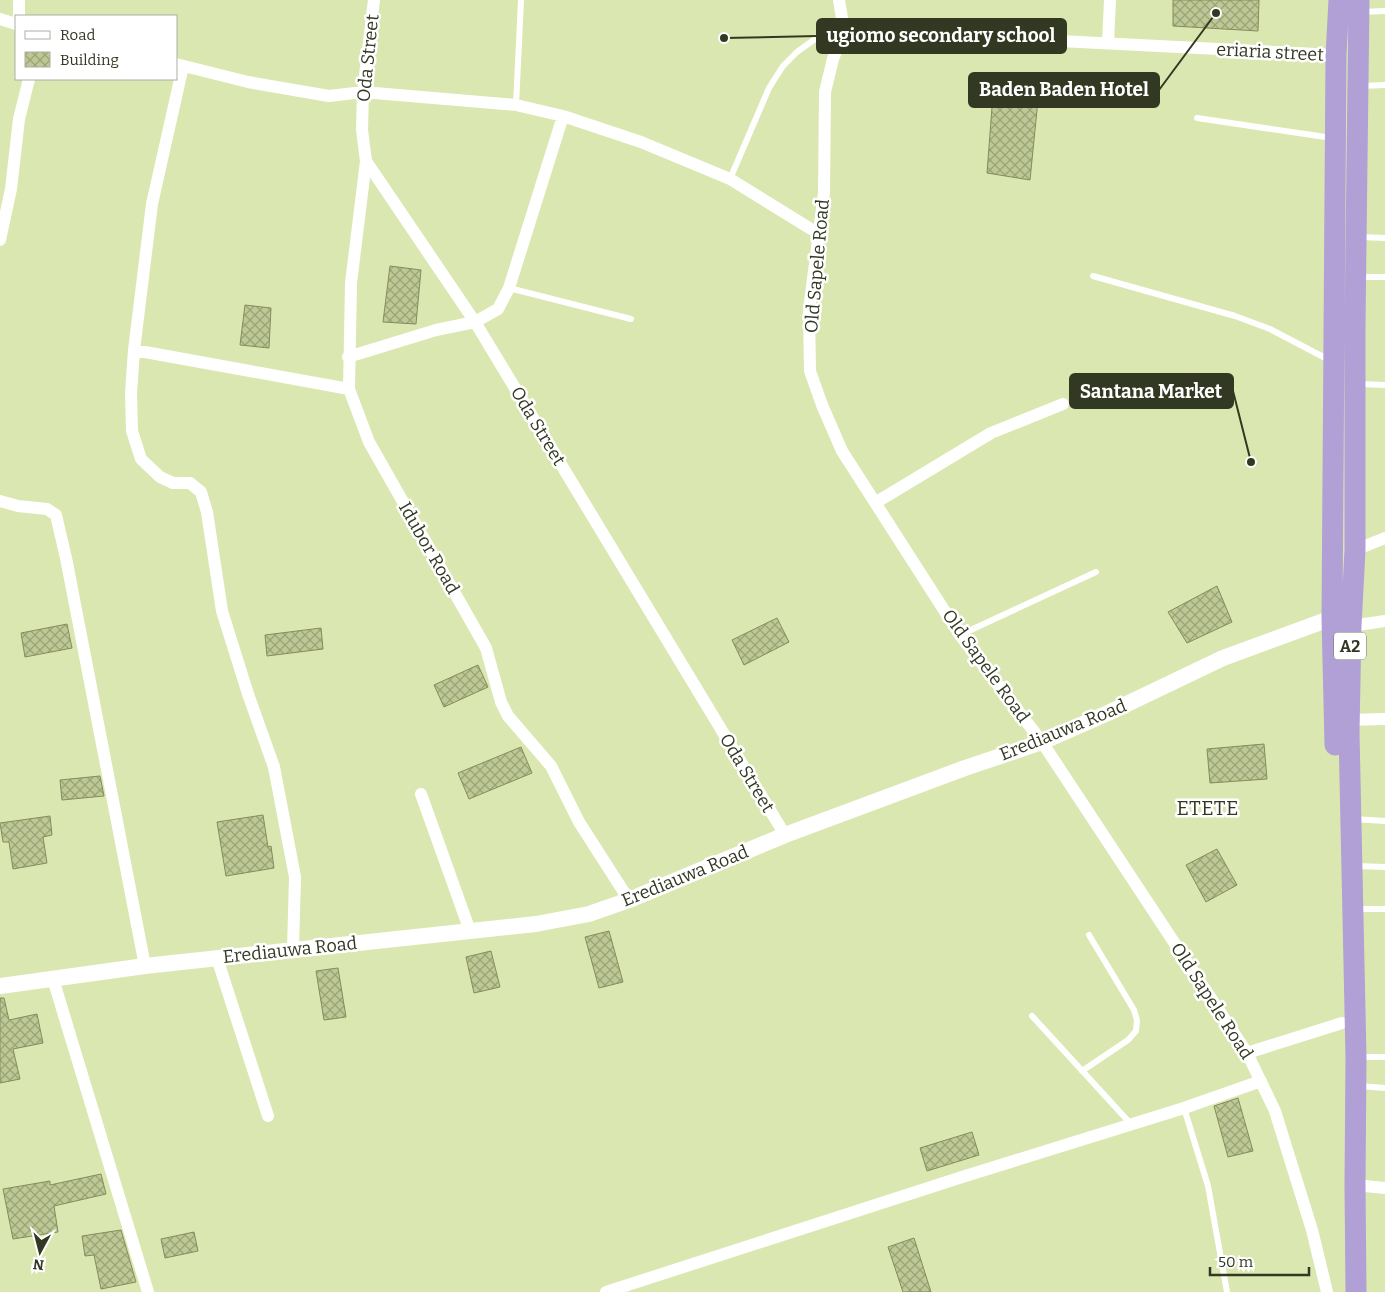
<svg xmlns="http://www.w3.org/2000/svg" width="1385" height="1292" font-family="Bitter,serif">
<defs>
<pattern id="building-cross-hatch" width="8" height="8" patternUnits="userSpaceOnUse" patternTransform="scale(1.25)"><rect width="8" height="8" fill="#bdc894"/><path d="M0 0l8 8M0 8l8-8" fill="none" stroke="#9aa378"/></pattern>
</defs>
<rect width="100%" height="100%" fill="#dbe7b1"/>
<!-- building -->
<path fill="url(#building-cross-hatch)" stroke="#838d5b" d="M1173,0H1259L1258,31L1173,26Z
M993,94L1038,100L1030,180L987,173Z
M390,266L421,270L416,324L383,322Z
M245,305L271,308L269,348L240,345Z
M1217,586L1232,622L1187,643L1168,612Z
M777,618L789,642L744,665L732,640Z
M67,624L72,648L25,657L21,633Z
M321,628L323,649L267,656L265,635Z
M478,665L488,687L444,707L434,685Z
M1264,744L1267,779L1210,783L1207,749Z
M521,747L532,773L469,799L458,773Z
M100,776L104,796L62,800L60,780Z
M263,815L268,847L271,846L274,868L226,876L217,822Z
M50,816L52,835L43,837L47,863L13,869L9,842H3L0,823Z
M1217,849L1237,885L1206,902L1186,865Z
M609,931L623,982L599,988L585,937Z
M491,951L500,987L474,993L466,957Z
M338,968L346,1017L324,1020L316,971Z
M0,998H4L9,1020L37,1014L43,1043L13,1049L20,1079L0,1083Z
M1238,1098L1253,1151L1228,1157L1214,1106Z
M972,1132L979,1155L927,1171L920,1148Z
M101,1174L106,1194L54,1206L58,1232L13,1239L3,1189L50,1181V1185Z
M121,1230L136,1282L101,1289L94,1255L85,1256L82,1236Z
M194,1232L198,1251L165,1258L161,1239Z
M914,1238L931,1292H903L888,1247Z"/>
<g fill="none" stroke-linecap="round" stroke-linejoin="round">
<!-- service -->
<path stroke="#fff" stroke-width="6" d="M1361,12L1385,11
M1361,86L1385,85
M516,105L521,0
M1197,118L1332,138
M730,179L769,88L783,66L797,52L815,39L843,30
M1359,237L1385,238
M1093,276L1235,316L1270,329L1331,361
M1360,277H1385
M509,288L631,319
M1359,384L1385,385
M960,635L1096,572
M1354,819L1385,821
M1356,866L1385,867
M1357,909H1385
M1032,1016L1130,1123
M1360,1057H1385
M1082,1071L1128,1040L1136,1031L1137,1020L1134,1010L1089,935
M1360,1086L1385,1088
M1184,1108L1208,1186L1227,1292"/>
<!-- minor -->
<path stroke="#fff" stroke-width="12" d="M374,0L363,92L362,130L366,161L475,322L785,835
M839,0L844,30L833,59L825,92L824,193L809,310L810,371L822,405L842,451L960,635L1042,742L1247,1053L1275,1111L1312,1230L1327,1292
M19,16V0
M0,19L16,24
M844,30L1336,55
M1108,43L1110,0
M176,64L248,82L329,96L363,92L516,105L563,116L641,142L730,179L819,234
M183,66L152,204L134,350L131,393L132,431L141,459L160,477L173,483H190L201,492L207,512L222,611L248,694L274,767L295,877L293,950
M366,161L351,283L349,389L369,442L486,648L501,702L508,716L551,766L579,822L629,900
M0,240L11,189L19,119L29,79
M134,350L349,389
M348,357L436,330L475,322L498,309L509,288L563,116
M0,501L18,506L47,509L56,515L66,558L145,966
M875,503L991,433L1063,404
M1355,550L1385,538
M1351,626L1385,621
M1349,720L1385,719
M421,794L470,931
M217,958L268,1116
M53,979L148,1292
M1247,1053L1342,1023
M1355,1185L1385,1188
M606,1292L959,1178L1184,1108L1261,1081"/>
<!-- tertiary -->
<path stroke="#fff" stroke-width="16" d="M0,986L145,966L536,924L589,914L629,900L785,835L965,768L1042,742L1108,713L1223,658L1332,618"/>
<!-- trunk -->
<path stroke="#b0a0d6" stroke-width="21" d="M1335,745L1332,618L1336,55L1339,0
M1356,1292L1355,1185L1356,1057L1349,732L1351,626L1355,550V325L1359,0"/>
</g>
<g text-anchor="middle" stroke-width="5" stroke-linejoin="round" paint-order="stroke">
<!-- shield labels -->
<rect fill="#fff" stroke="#707465" stroke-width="1" x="1334" y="632.5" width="32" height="27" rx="4"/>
<g font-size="16" font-weight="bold" fill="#333823">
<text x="1350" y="652">A2</text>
</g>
<!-- street labels -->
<g font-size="18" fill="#333823" stroke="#fff">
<text transform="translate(1270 52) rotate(3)" y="6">eriaria street</text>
<text transform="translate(368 58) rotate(-84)" y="6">Oda Street</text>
<text transform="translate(817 266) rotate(-85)" y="6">Old Sapele Road</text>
<text transform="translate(538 426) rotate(59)" y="6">Oda Street</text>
<text transform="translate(429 548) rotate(60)" y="6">Idubor Road</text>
<text transform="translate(986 666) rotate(54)" y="6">Old Sapele Road</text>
<text transform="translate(1063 730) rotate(-22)" y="6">Erediauwa Road</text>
<text transform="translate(747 773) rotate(59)" y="6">Oda Street</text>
<text transform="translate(685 876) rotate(-22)" y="6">Erediauwa Road</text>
<text transform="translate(290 950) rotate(-6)" y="6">Erediauwa Road</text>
<text transform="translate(1212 1001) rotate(57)" y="6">Old Sapele Road</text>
</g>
<!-- quarter labels -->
<g font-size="20" letter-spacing="1" fill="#333823" stroke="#fff">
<text x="1208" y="815">ETETE</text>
</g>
</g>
<!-- callouts -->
<path fill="none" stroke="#333823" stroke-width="2" d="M724 38L817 36M1216 13L1159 90M1251 462L1233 391"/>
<g fill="#333823" stroke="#fff" stroke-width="2">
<circle cx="724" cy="38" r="5"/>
<circle cx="1216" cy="13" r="5"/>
<circle cx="1251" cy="462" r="5"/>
</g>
<g fill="#333823" stroke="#333823" stroke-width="2">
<rect x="817" y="19" width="249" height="34" rx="5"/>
<rect x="969" y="73" width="190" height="34" rx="5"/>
<rect x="1070" y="374" width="163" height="34" rx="5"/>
</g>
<g font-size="19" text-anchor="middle" font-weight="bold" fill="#fff">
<text x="941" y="42">ugiomo secondary school</text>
<text x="1064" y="96">Baden Baden Hotel</text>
<text x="1151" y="398">Santana Market</text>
</g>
<!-- legend -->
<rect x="15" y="15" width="162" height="65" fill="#ffffff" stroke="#adafa7"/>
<rect x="25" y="31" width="25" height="8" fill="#ffffff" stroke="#adafa7"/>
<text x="60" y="40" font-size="15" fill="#333823">Road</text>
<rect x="25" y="52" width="25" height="15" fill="url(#building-cross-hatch)" stroke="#adafa7"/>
<text x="60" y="65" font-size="15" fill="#333823">Building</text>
<!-- north arrow -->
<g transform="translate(40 1252) rotate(187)" stroke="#ffffff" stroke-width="4" paint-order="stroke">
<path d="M0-4L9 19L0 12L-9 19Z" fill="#333823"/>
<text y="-8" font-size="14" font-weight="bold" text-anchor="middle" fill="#333823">N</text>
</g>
<!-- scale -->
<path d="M1210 1267v8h99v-8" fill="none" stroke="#333823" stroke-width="2.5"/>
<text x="1218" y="1267" font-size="15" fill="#333823" stroke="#ffffff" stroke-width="4" paint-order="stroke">50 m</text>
</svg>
